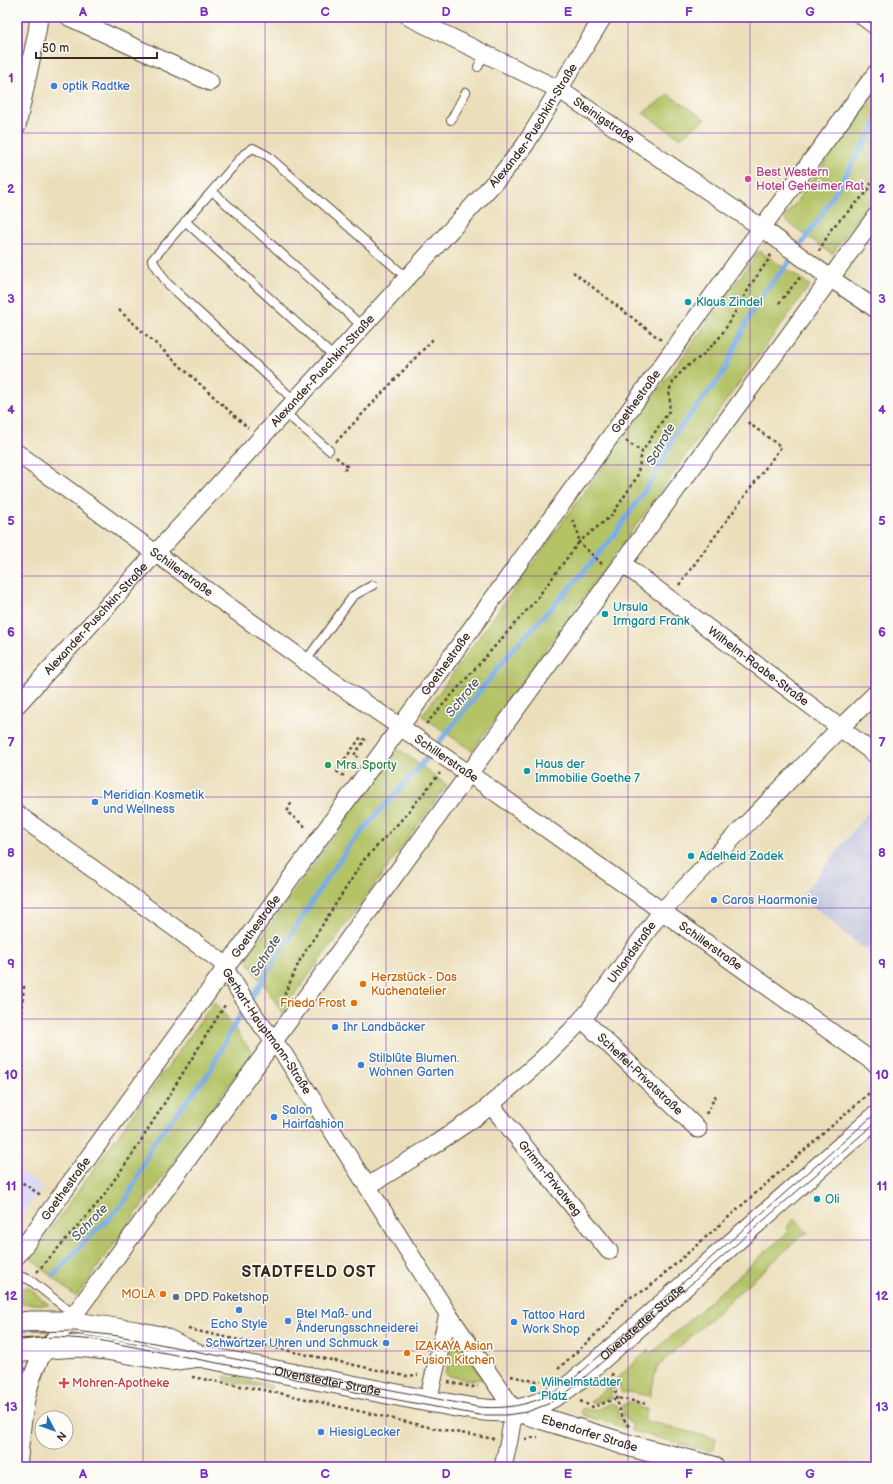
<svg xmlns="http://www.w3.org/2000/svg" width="893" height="1484" font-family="'Balsamiq Sans',sans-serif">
<rect width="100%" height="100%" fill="#fdfcf7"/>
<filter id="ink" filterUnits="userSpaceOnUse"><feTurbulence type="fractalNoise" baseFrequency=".025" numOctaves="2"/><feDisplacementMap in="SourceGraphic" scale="8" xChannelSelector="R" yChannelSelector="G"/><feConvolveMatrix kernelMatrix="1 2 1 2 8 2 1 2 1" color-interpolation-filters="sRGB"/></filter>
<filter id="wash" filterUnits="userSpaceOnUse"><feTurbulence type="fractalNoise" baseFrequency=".012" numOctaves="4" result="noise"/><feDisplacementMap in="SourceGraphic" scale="16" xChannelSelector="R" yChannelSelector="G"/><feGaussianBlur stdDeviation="0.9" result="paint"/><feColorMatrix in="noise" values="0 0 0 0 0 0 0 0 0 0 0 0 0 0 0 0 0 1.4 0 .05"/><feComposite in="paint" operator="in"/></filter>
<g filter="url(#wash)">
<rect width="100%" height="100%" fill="#ebdfbb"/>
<!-- built -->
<path fill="#d9d7f8" d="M17,1171L43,1187L17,1220Z"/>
<!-- industrial -->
<path fill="#c0c2dd" d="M876,802V938L867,949H865L840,930L830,919L800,898Z"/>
<!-- green -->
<path fill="#b4c366" stroke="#787642" d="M876,93V194L832,254L786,221L785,217Z
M669,95L705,119L680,138L643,113Z
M759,251L810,285L472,751L422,716Z
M397,748L447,785L282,1012L246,959Z
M215,1001L252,1053L76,1297L30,1258Z
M795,1218L808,1233H805L657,1367L650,1396L629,1392L622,1393L616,1379L649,1350L652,1353L788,1232L786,1228Z
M28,1287L49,1305L17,1303V1289Z
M456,1345L464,1348L483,1379L468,1380L445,1375L451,1347Z
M224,1376L271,1385V1389L226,1381Z
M610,1385L612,1397L593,1404L590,1402Z
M628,1402L638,1404L639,1408L647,1409L644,1420L716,1439L714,1449L709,1451L632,1431V1424L623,1416V1405Z
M611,1403L617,1406L619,1416L626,1426L625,1428L583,1415L581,1411L583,1408L593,1411Z"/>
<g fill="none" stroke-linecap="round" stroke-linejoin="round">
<!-- stream -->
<path stroke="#7aade6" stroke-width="5" d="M54,1275L89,1237L108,1220L125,1201L134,1185L153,1143L209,1073L230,1032L325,881L347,850L371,821L421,765L514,648L566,592L613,537L656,474L675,434L722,375L754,307L766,290L784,269L821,216L876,124"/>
</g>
</g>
<g filter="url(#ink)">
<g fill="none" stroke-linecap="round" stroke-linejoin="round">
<defs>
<path id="service" d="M856,17L876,32
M478,67L484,54
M451,120L466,92
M212,191L363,327
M185,221L334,357
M295,401L167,283L152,260L244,154L253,148L268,156L407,278
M284,412L329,450
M305,662L353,596L373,585
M17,1275L30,1280L67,1309L69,1313V1320"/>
<g id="minor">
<path d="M69,17L210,82"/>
<path id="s1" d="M409,17L560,90L762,228L830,278L876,309"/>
<path d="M17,126L37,32L39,17"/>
<path id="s2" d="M17,453L324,675L481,782L876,1064"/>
<path id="s3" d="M622,563L876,755"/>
<path id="s4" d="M17,705L501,175L525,145L603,17"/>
<path id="s5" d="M17,814L215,957L220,961L257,1019L285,1056L448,1314L514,1410L509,1440L503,1467"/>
<path id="s6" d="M582,1019L698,1129"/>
<path id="s7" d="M491,1105L609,1251"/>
<path id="s8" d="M368,1186L431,1147L480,1114L538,1063L571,1031L589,1011L661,912L840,728L876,693"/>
<path id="s9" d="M17,1256L752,241L876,73"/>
<path d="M17,1376L25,1401"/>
<path d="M428,1401L448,1314"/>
<path d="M18,1467C22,1429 23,1380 47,1348C53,1339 62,1331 69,1322L876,216"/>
</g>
<g id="tertiary">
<path id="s10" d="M17,1324L28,1322H69L136,1332L161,1337L199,1356L428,1401C489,1411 524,1424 577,1380L876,1117"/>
<path d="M17,1352L47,1348L79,1346L106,1349L169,1360L199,1356"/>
<path id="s11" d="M514,1410L631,1446L713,1467"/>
</g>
</defs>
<!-- service casing -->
<use href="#service" stroke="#554536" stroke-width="10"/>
<!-- minor casing -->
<use href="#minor" stroke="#554536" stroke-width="19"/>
<!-- tertiary casing -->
<use href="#tertiary" stroke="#554536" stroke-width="23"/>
<!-- path -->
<path stroke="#554536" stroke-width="2.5" stroke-dasharray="3 3" stroke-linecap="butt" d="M819,251L832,228L866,193L870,186L876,173
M573,272L661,340
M779,303L801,276
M119,310L248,428
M626,441L642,452
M336,442L434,338
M336,457L348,467L344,470
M602,564L579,542L612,515L637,477L642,452L669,411L670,402L669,391L674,380L685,368L703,355L719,338L727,326L752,283L769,259L771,254
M679,585L781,447L746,421
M426,724L535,601L579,542L578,533L572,518
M344,776L336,771L361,737L365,740L354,755L358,757
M291,803L287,812L307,828
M17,987H24L17,1044
M282,1000L300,960L363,861L404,817L440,773
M706,1114L716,1095
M17,1181H20L42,1196
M37,1272L98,1203L134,1152L225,1005
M188,1329L405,1376L418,1375
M558,1369L607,1324L616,1310L629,1298L647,1289L876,1087
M612,1373L620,1414L629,1427
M511,1376L534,1381H541
M192,1377L284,1394L433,1428L494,1439
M448,1382L472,1387L478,1386
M580,1401L593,1407L618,1398L648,1404
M525,1439L538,1437"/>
<!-- service -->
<use href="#service" stroke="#fff" stroke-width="8"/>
<!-- minor -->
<use href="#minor" stroke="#fff" stroke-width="17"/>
<!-- tertiary -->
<use href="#tertiary" stroke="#fff" stroke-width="21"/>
<!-- tram -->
<path stroke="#3b2a1e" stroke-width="1" d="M17,1332L74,1331L119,1336L478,1407C514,1410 545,1402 573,1379L876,1113
M17,1339L56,1337L98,1340L259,1371L360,1393L479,1415H506L527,1412L548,1404L570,1390L876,1122"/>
</g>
</g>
<!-- grid -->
<path fill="none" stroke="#7b2cbf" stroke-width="1" stroke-opacity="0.55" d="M143,17V1467M265,17V1467M386,17V1467M507,17V1467M628,17V1467M750,17V1467M17,133H876M17,244H876M17,354H876M17,465H876M17,576H876M17,687H876M17,797H876M17,908H876M17,1019H876M17,1130H876M17,1240H876M17,1351H876"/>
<!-- markers -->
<g fill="#3f7fe0" stroke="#fdfcf7" stroke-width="1.5">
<circle cx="54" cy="86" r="4"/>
<circle cx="95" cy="802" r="4"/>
<circle cx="714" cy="900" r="4"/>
<circle cx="335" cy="1027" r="4"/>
<circle cx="361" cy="1065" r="4"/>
<circle cx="274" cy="1117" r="4"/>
<circle cx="239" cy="1310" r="4"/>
<circle cx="288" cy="1321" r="4"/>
<circle cx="514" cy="1322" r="4"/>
<circle cx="386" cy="1343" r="4"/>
<circle cx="321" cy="1432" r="4"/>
</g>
<circle fill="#d1479c" stroke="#fdfcf7" stroke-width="1.5" cx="748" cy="179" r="4"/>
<g fill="#0f9aa8" stroke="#fdfcf7" stroke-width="1.5">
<circle cx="688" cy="302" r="4"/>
<circle cx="605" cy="614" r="4"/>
<circle cx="527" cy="771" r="4"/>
<circle cx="691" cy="856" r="4"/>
<circle cx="817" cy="1199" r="4"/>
<circle cx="533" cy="1389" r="4"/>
</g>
<circle fill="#2e9e5b" stroke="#fdfcf7" stroke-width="1.5" cx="328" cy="765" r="4"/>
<g fill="#e8710a" stroke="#fdfcf7" stroke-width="1.5">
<circle cx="363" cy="984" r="4"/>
<circle cx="354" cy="1003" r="4"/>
<circle cx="163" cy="1294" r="4"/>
<circle cx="407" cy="1353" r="4"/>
</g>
<circle fill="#5c6f8a" stroke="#fdfcf7" stroke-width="1.5" cx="176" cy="1297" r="4"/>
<path fill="#e0444e" stroke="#fdfcf7" stroke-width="1.5" d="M62 1377h4v4h4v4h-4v4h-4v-4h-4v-4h4z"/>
<g text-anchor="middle" stroke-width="3" stroke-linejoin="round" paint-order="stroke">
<!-- shop labels -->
<g font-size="12" fill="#366cbe" stroke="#fdfcf7" text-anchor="start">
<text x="62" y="90">optik Radtke</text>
<text x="103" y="799">Meridian Kosmetik<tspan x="103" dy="14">und Wellness</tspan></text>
<text x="722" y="904">Caros Haarmonie</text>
<text x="343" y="1031">Ihr Landbäcker</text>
<text x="369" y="1062">Stilblüte Blumen.<tspan x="369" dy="14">Wohnen Garten</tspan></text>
<text x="282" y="1114">Salon<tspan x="282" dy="14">Hairfashion</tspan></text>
<text x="296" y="1318">Btel Maß- und<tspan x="296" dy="14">Änderungsschneiderei</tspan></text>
<text x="522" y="1319">Tattoo Hard<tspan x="522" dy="14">Work Shop</tspan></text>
<text x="239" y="1328" text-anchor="middle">Echo Style</text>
<text x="378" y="1347" text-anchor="end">Schwartzer Uhren und Schmuck</text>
<text x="329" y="1436">HiesigLecker</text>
</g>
<!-- street labels -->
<g font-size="12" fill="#3b2a1e" stroke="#fdfcf7">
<text dy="4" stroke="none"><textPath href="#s1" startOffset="221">Steinigstraße</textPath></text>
<text dy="4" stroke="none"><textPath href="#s4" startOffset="777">Alexander-Puschkin-Straße</textPath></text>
<text dy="4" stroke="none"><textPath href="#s4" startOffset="453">Alexander-Puschkin-Straße</textPath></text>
<text dy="4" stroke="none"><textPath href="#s9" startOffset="1055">Goethestraße</textPath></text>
<text dy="4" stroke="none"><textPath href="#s2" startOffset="203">Schillerstraße</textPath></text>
<text dy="4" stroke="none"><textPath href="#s4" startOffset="117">Alexander-Puschkin-Straße</textPath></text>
<text dy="4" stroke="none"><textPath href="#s9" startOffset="731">Goethestraße</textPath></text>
<text dy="4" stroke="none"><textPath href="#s3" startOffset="171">Wilhelm-Raabe-Straße</textPath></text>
<text dy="4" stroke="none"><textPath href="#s2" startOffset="527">Schillerstraße</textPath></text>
<text dy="4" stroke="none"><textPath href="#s9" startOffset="407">Goethestraße</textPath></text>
<text dy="4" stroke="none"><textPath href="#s2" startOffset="851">Schillerstraße</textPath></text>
<text dy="4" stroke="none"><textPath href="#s8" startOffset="356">Uhlandstraße</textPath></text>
<text dy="4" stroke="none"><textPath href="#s5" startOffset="335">Gerhart-Hauptmann-Straße</textPath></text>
<text dy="4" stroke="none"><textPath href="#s6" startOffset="80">Scheffel-Privatstraße</textPath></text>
<text dy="4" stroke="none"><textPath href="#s7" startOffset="94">Grimm-Privatweg</textPath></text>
<text dy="4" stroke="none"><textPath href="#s9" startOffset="83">Goethestraße</textPath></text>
<text dy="4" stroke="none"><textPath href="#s10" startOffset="666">Olvenstedter Straße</textPath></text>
<text dy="4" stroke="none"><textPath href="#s10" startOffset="319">Olvenstedter Straße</textPath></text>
<text dy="4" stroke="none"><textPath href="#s11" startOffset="79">Ebendorfer Straße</textPath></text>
</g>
<!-- hotel labels -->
<g font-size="12" fill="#b23c85" stroke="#fdfcf7" text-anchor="start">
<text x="756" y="176">Best Western<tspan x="756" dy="14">Hotel Geheimer Rat</tspan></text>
</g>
<!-- culture labels -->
<g font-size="12" fill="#0d838f" stroke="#fdfcf7" text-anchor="start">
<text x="696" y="306">Klaus Zindel</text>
<text x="613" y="611">Ursula<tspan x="613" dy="14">Irmgard Frank</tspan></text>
<text x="535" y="768">Haus der<tspan x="535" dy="14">Immobilie Goethe 7</tspan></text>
<text x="699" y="860">Adelheid Zadek</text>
<text x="825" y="1203">Oli</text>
<text x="541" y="1386">Wilhelmstädter<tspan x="541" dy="14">Platz</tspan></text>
</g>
<!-- leisure labels -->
<g font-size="12" fill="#27864d" stroke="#fdfcf7" text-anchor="start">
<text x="336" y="769">Mrs. Sporty</text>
</g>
<!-- food labels -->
<g font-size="12" fill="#c56008" stroke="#fdfcf7" text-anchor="start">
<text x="371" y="981">Herzstück - Das<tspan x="371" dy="14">Kuchenatelier</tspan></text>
<text x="346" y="1007" text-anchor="end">Frieda Frost</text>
<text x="155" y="1298" text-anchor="end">MOLA</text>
<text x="415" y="1350">IZAKAYA Asian<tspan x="415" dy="14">Fusion Kitchen</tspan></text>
</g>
<!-- service labels -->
<g font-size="12" fill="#4e5e75" stroke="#fdfcf7" text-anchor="start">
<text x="184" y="1301">DPD Paketshop</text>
</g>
<!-- health labels -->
<g font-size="12" fill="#be3a42" stroke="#fdfcf7" text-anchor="start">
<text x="72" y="1387">Mohren-Apotheke</text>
</g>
<!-- water labels -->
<g font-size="13" font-style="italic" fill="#515864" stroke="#fdfcf7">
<text transform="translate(660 444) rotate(-61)" y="5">Schrote</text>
<text transform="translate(462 697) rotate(-51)" y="5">Schrote</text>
<text transform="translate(265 955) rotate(-58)" y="5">Schrote</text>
<text transform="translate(89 1222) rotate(-46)" y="5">Schrote</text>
</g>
<!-- district labels -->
<g font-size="16" font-weight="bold" letter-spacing="1" fill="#3b2a1e" stroke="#fdfcf7">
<text x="309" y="1277">STADTFELD OST</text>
</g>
</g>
<!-- margin -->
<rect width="893" height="1484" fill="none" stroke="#fdfcf7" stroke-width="44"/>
<!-- north arrow -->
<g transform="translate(54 1430) rotate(131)"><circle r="19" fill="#fdfcf7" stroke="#afa8a0"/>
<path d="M0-3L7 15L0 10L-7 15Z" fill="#1f6fb2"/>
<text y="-6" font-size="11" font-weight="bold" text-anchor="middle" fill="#3b2a1e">N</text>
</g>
<!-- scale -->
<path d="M36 52v6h121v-6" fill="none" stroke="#3b2a1e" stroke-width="2"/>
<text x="42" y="52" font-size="12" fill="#3b2a1e" stroke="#fdfcf7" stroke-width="3" paint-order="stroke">50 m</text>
<rect x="22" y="22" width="849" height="1440" fill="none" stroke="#7b2cbf" stroke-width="1.5"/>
<g font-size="13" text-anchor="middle" font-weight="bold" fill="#7b2cbf">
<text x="83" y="16">A</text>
<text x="204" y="16">B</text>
<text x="325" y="16">C</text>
<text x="446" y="16">D</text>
<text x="568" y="16">E</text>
<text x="689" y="16">F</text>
<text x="810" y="16">G</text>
<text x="11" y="82">1</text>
<text x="882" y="82">1</text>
<text x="11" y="193">2</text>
<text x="882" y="193">2</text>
<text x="11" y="303">3</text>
<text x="882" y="303">3</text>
<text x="11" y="414">4</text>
<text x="882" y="414">4</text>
<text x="11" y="525">5</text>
<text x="882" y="525">5</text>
<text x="11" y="636">6</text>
<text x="882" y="636">6</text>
<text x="11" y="747">7</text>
<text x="882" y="747">7</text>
<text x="11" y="857">8</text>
<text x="882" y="857">8</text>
<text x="11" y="968">9</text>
<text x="882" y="968">9</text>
<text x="11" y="1079">10</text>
<text x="882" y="1079">10</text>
<text x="11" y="1190">11</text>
<text x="882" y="1190">11</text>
<text x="11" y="1300">12</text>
<text x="882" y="1300">12</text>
<text x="11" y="1411">13</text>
<text x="882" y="1411">13</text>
<text x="83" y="1478">A</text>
<text x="204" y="1478">B</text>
<text x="325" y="1478">C</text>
<text x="446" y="1478">D</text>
<text x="568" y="1478">E</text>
<text x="689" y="1478">F</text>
<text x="810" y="1478">G</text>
</g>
</svg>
